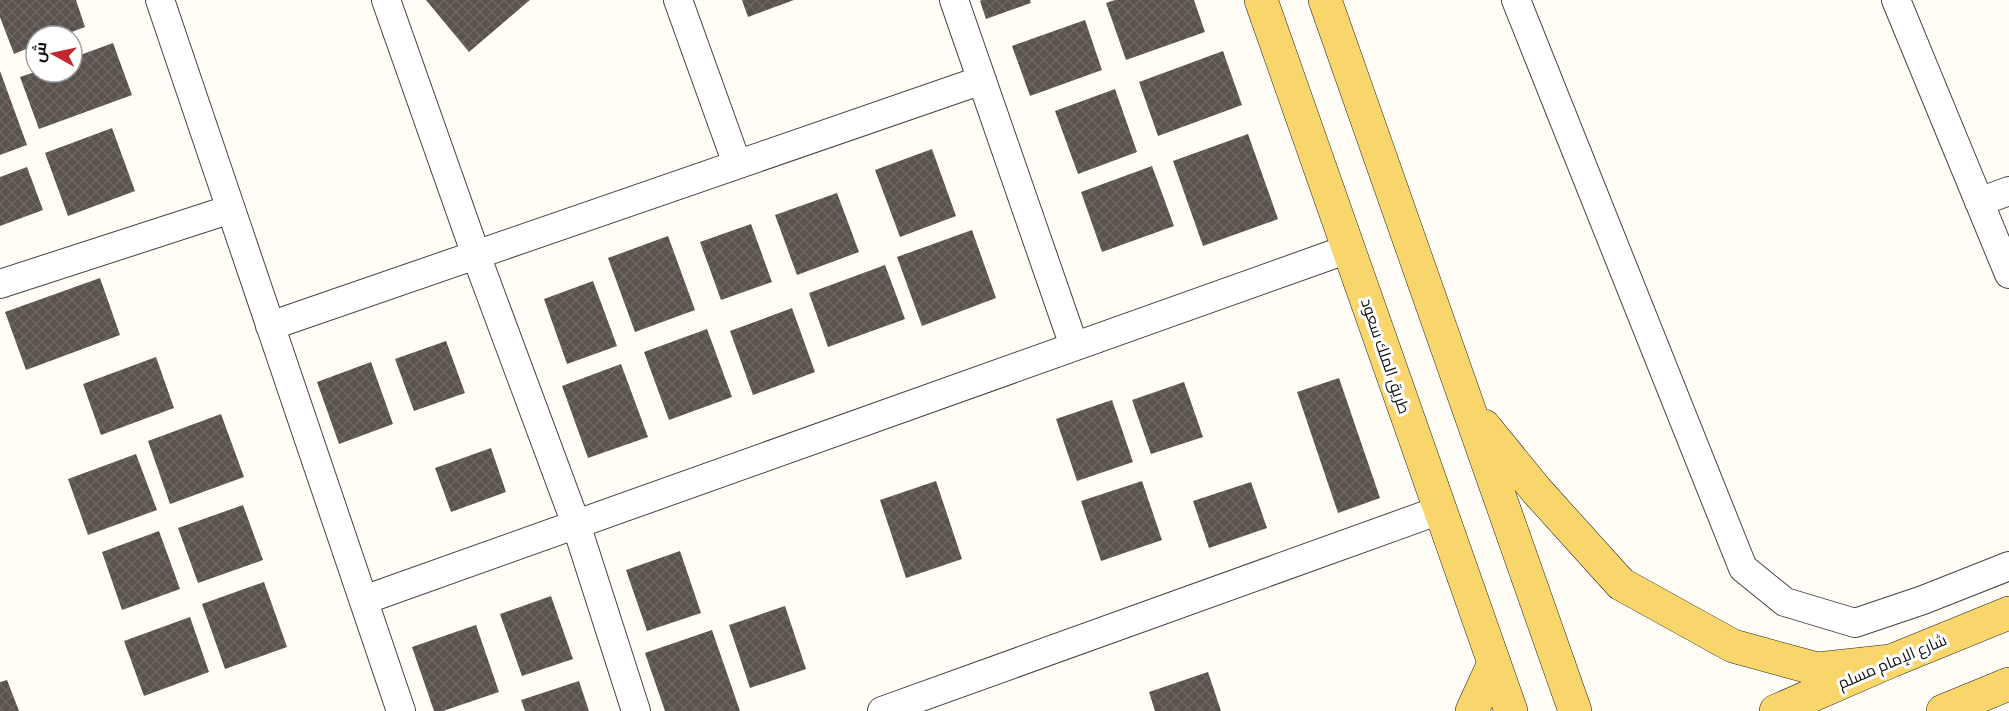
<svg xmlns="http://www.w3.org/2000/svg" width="2009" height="711" font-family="Literata,Cairo,serif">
<defs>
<pattern id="building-cross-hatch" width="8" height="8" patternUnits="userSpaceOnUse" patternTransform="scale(1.5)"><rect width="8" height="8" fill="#5a524d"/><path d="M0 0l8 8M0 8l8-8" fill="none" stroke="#6d6662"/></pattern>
</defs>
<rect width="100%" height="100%" fill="#fffdf5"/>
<!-- building -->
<path fill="url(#building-cross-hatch)" d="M0,0H76L85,27L61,36H36V45L14,54L0,17Z
M426,0H530L469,52Z
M742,0H794L748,17Z
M982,0H1030L1031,3L986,19L980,1Z
M1115,0H1194L1205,32L1126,60L1106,3Z
M1085,20L1102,70L1030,96L1012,46Z
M113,43L132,95L39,129L20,77L35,72H72V58Z
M1223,51L1242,105L1158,136L1139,82Z
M0,71L27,145L0,155Z
M1115,89L1137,152L1078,174L1055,111Z
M112,128L135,191L68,216L45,153Z
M1248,134L1278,219L1203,246L1173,161Z
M932,149L956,216L900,237L875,170Z
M1152,166L1174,226L1102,252L1081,192Z
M27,167L43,210L0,226V177Z
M837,193L859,252L797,275L775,215Z
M751,224L772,282L721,300L700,242Z
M972,230L996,298L922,326L897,257Z
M668,236L695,310L635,332L608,258Z
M885,265L905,319L828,347L809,293Z
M100,278L120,335L26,370L5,312Z
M593,281L617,346L567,364L544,299Z
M792,308L815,372L753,395L730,331Z
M707,329L732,397L669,420L644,352Z
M446,341L465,393L414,411L395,359Z
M156,357L174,408L101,435L83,384Z
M371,362L393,424L339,444L317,382Z
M621,364L648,437L588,458L562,386Z
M1339,378L1380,498L1338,513L1297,392Z
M1184,382L1203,437L1151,454L1132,400Z
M1112,400L1133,462L1077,481L1056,419Z
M221,414L244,477L170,504L148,441Z
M491,448L506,492L451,512L435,468Z
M136,454L157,510L88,535L68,479Z
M936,481L962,559L906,578L880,500Z
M1142,481L1162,540L1101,561L1081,501Z
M1251,482L1267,528L1209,548L1193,501Z
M243,505L263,560L198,583L178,528Z
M159,531L180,589L122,610L102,552Z
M680,551L701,613L647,631L626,570Z
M264,582L287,647L225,669L202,604Z
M551,596L573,659L522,676L500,614Z
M785,606L806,669L750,688L729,625Z
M190,617L209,672L144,696L124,641Z
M476,625L499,692L443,711H434L412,647Z
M712,630L740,711H665L645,653Z
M1208,672L1221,711H1155L1149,692Z
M7,680L19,711H0V682Z
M579,681L589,711H525L521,700Z"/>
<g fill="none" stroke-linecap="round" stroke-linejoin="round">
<defs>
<path id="minor" d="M160,0L401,711
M386,0L476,255L576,524L636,711
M678,0L737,164
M954,0L1074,346
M1516,0L1743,568L1785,602L1855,623L1923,600L2009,566
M1896,0L2009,274
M1979,202L2009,191
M0,284L231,209
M270,326L982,80
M364,600L1348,249
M882,711L1440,510"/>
<path id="major" d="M1261,0L1511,711
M1325,0L1575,711
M1484,426L1537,491L1621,584L1733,646L1817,669L1891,661
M1472,711L1494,663
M1776,711L1891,661L2009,613
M1943,711L2009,684"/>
</defs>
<!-- minor casing -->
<use href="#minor" stroke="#444" stroke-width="30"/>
<!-- major casing -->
<use href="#major" stroke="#222" stroke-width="34"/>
<!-- minor -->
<use href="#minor" stroke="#fff" stroke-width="28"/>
<!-- major -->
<use href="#major" stroke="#f9d66b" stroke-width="33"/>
</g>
<g text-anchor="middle" stroke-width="6" stroke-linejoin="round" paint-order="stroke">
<!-- street labels -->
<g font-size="16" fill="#111" stroke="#fff">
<text transform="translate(1386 356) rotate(71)" y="6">طريق الملك سعود</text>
<text transform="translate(1892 661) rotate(-23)" y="6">شارع الإمام مسلم</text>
</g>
</g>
<!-- north arrow -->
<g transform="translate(54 54) rotate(278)"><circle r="28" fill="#ffffff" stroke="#a0a0a0" stroke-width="1.5"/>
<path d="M0-4.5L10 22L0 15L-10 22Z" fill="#c4262e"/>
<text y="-9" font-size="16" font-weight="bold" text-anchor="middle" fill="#111111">ش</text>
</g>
</svg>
